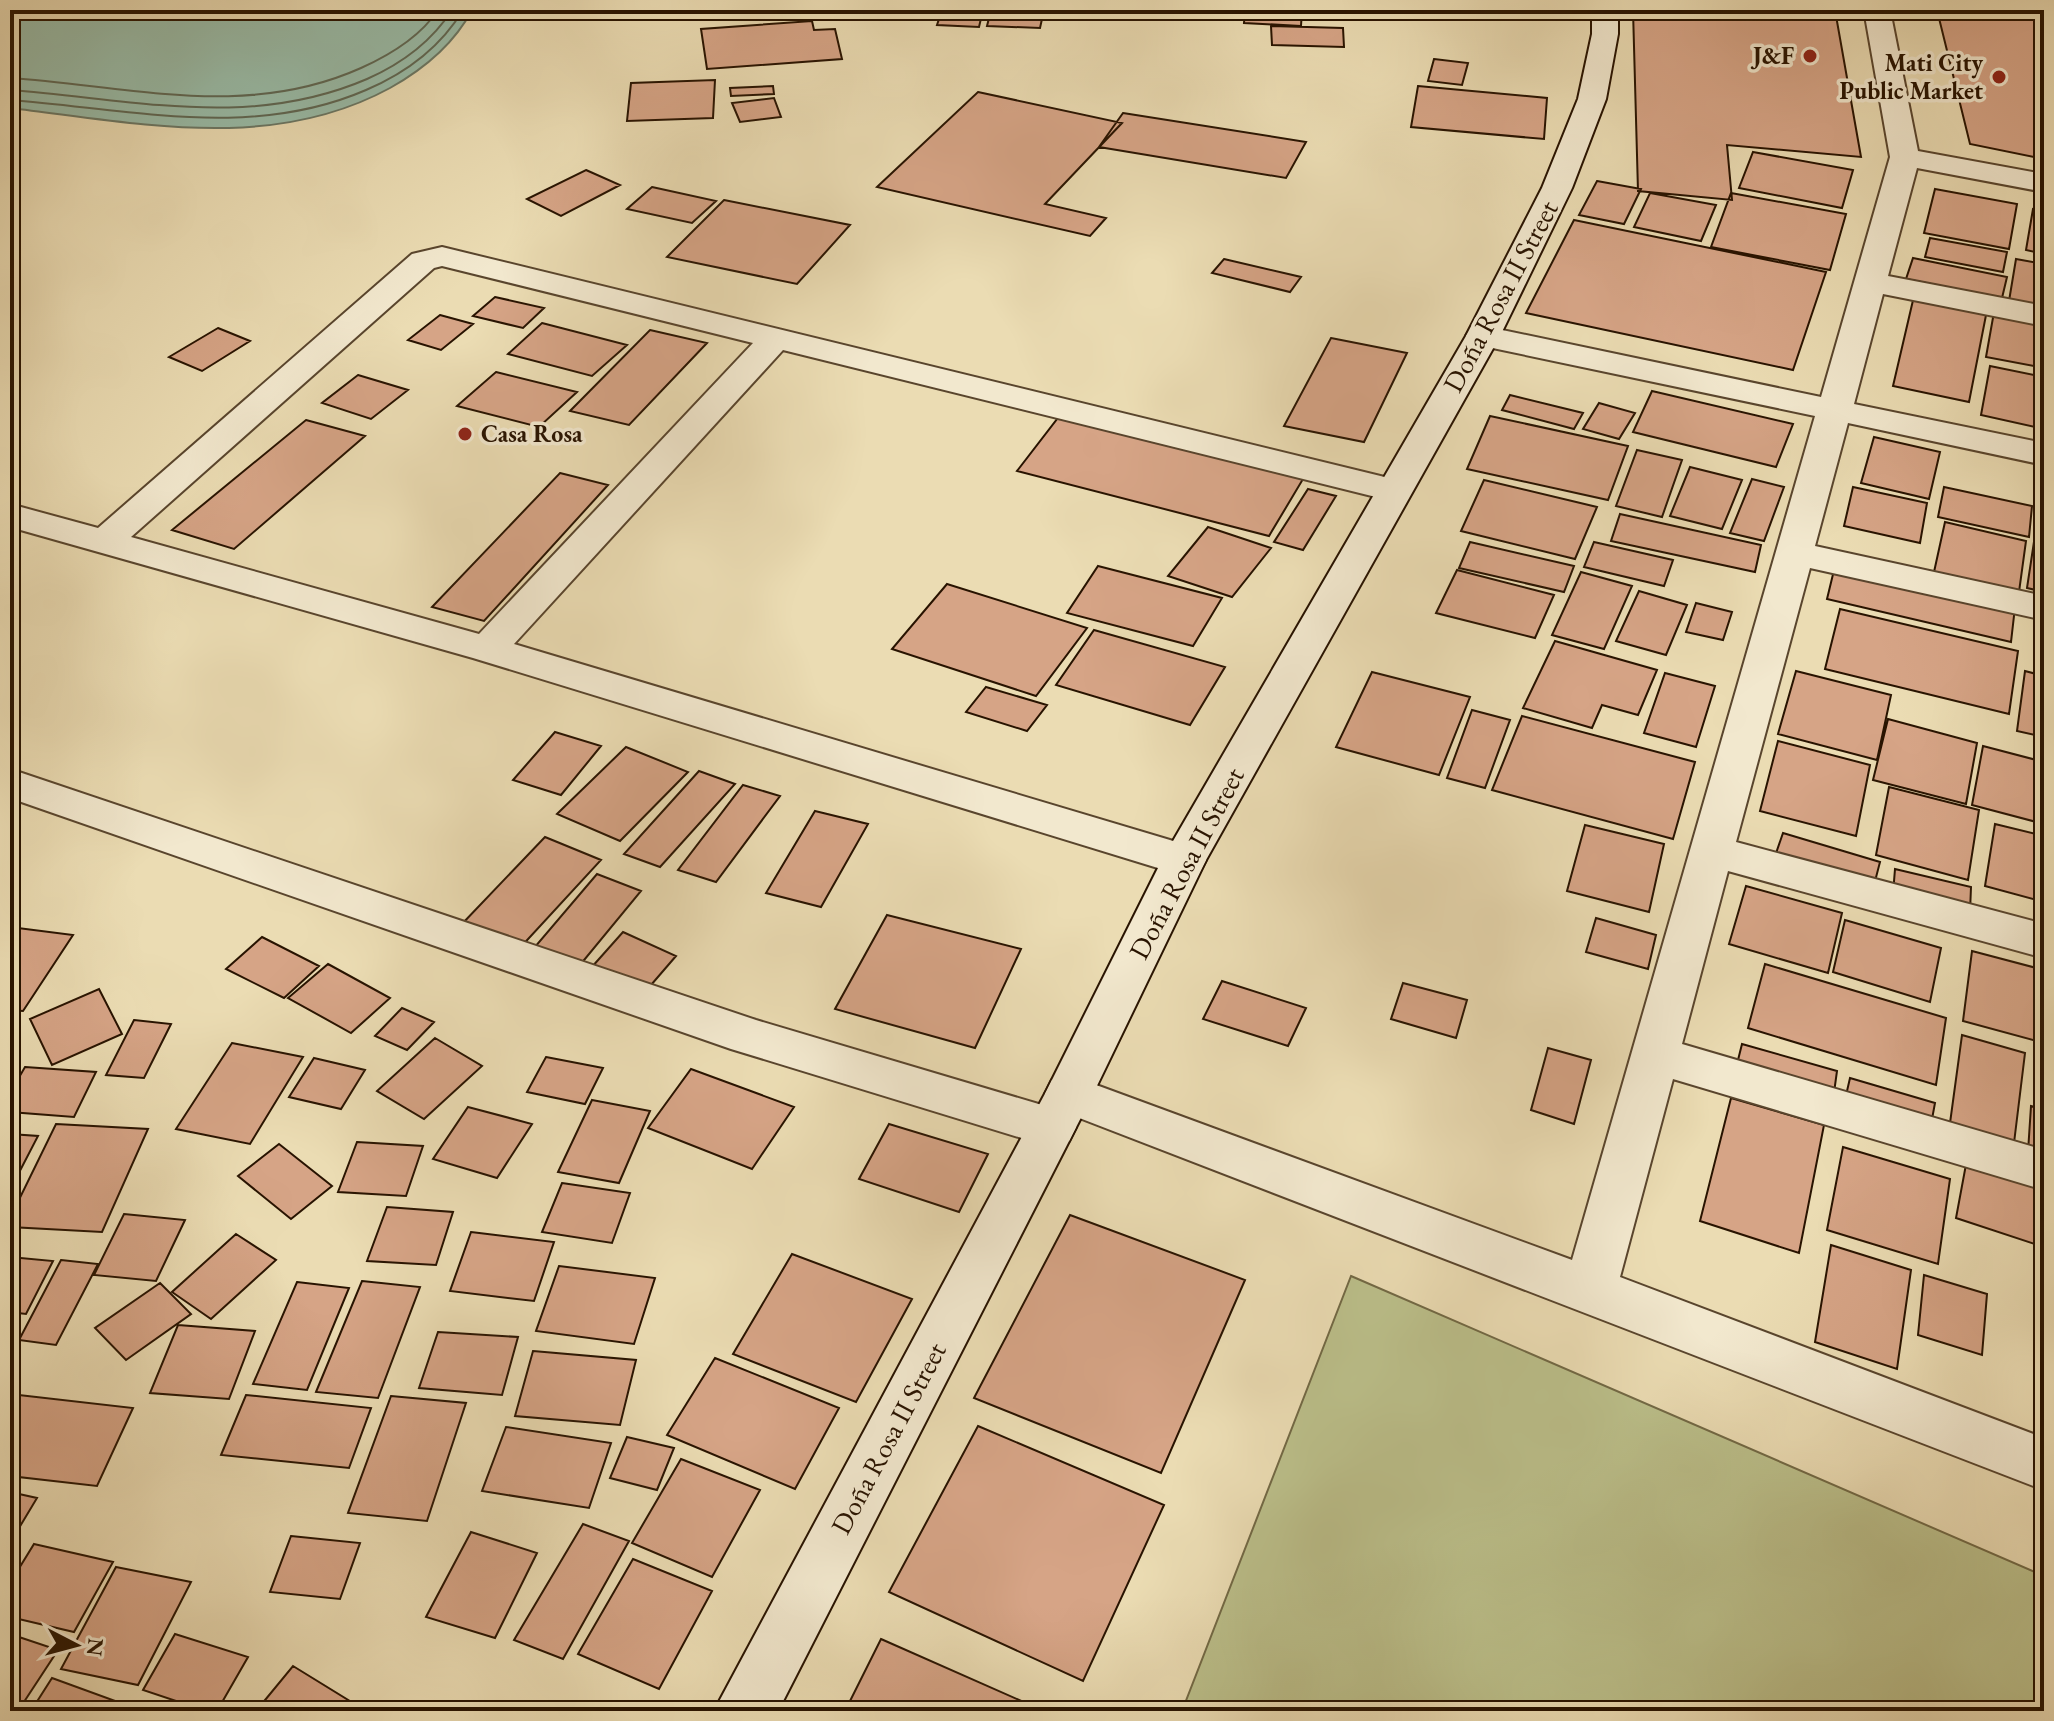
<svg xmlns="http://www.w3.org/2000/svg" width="2054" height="1721" font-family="'EB Garamond',serif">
<rect width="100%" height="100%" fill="#ebdcb3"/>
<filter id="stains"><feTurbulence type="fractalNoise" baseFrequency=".0025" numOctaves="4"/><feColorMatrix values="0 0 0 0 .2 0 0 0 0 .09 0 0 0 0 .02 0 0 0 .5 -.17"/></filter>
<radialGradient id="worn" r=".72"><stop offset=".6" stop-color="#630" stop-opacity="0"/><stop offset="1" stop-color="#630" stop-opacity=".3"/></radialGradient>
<!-- green -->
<path fill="#bbbf8a" stroke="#726945" stroke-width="2" d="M1351,1276L2044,1576V1711H1182Z"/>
<!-- water -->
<path fill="#99bca8" stroke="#6c7865" stroke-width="2" d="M10,10H472C454,44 424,69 390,88C271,153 138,123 10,108Z"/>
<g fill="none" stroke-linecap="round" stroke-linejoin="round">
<!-- shore -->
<path stroke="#606854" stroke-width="2" d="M10,78C130,86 245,120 361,68C390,55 420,37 438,10
M10,90C133,99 249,130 367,79C401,64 432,41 452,10
M10,100C130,109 251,140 366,90C406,73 440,48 463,10"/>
</g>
<!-- building -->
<path fill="#d6a486" stroke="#281300" stroke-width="2" d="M942,10H983L979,27L937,25Z
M991,10H1044L1040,28L987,26Z
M1245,10H1302L1301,26L1244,23Z
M1633,10H1835L1861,157L1727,145L1732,200L1638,191Z
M1937,10H2044V159L1970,144Z
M812,21L814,30L835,29L842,59L707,69L701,29Z
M1271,26L1343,28L1344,47L1272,45Z
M1434,59L1468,63L1462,85L1428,81Z
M715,80L713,118L627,121L631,83Z
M773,86L774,94L731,96L730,88Z
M1418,86L1547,98L1544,139L1411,127Z
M978,92L1122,123L1045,204L1106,218L1090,236L877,187Z
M774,98L781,117L740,122L732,103Z
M1123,113L1306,142L1286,178L1099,147Z
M1753,152L1853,170L1842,208L1739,188Z
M586,170L620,185L561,216L527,199Z
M1597,181L1641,189L1624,224L1579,215Z
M652,187L716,201L692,223L627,209Z
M1935,189L2017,204L2009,249L1924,233Z
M1650,193L1716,205L1701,241L1634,227Z
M1731,193L1846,214L1830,270L1711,247Z
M724,200L850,225L797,284L667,257Z
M2033,209L2044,211V254L2026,250Z
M1574,220L1826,272L1793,370L1526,313Z
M1930,238L2007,252L2003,272L1925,257Z
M1913,258L2007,277L2002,298L1906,279Z
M1224,259L1301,277L1290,292L1212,273Z
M2016,259L2044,264V307L2009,301Z
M1914,296L1987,310L1969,402L1893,386Z
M495,297L544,308L523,328L473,316Z
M1994,312L2044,322V368L1986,357Z
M440,315L473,324L441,350L408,340Z
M542,323L627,345L592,376L508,354Z
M218,328L250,341L202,371L169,357Z
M650,330L707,343L629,425L570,411Z
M1331,338L1407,353L1364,442L1284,426Z
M1990,366L2044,377V429L1981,415Z
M496,372L577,392L539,427L457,406Z
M358,375L408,390L371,419L322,403Z
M1652,391L1793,424L1776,467L1633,432Z
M1510,395L1583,413L1574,429L1502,410Z
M1599,403L1635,413L1619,439L1583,429Z
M1061,414L1306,474L1269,536L1017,471Z
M1490,416L1628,446L1608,500L1467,469Z
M306,420L365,436L234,549L172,530Z
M1874,437L1940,452L1929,499L1861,483Z
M1637,450L1682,460L1662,517L1616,506Z
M1690,467L1742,480L1722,529L1670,516Z
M560,473L608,485L484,621L432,607Z
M1752,479L1784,487L1764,541L1730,533Z
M1484,480L1597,507L1575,559L1461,531Z
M1853,487L1927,503L1920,543L1844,526Z
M1944,487L2032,506L2029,537L1938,517Z
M1308,489L1336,496L1303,550L1274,542Z
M1620,514L1761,545L1755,572L1611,541Z
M1945,522L2026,541L2019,592L1934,572Z
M2037,522L2044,523V592L2027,588Z
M1208,527L1271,548L1232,597L1168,576Z
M1470,542L1574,566L1564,592L1459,568Z
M1594,542L1673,560L1664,586L1584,567Z
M1098,566L1222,598L1193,646L1067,613Z
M1835,566L2015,607L2011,642L1827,599Z
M1457,570L1554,595L1535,638L1436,613Z
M1581,572L1632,586L1604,649L1552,635Z
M947,584L1087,628L1036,696L892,649Z
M1639,591L1687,605L1666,655L1616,641Z
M1696,603L1732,612L1723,640L1686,632Z
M1840,609L2018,651L2009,714L1825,669Z
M1094,630L1225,667L1190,725L1056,685Z
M1555,641L1657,670L1638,715L1602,705L1592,728L1523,708Z
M1796,671L1891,695L1877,760L1778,734Z
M2025,671L2044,676V737L2017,731Z
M1372,672L1470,697L1439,775L1336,747Z
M1665,673L1715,686L1696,747L1644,733Z
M986,687L1047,705L1027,731L966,712Z
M1472,710L1510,720L1485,788L1447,778Z
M1522,716L1695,762L1673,839L1492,790Z
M1888,719L1977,743L1966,804L1873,780Z
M555,732L601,746L561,795L513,780Z
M1778,741L1870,765L1856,836L1760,811Z
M1983,746L2044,762V824L1972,805Z
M626,747L688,772L620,841L557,814Z
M699,771L735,784L660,867L624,854Z
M743,785L780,796L716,882L678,870Z
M1889,787L1979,810L1968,880L1876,855Z
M815,811L868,824L821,907L766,893Z
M1995,824L2044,836V902L1985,886Z
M1585,825L1664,844L1649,912L1567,891Z
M1783,833L1880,862L1873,889L1774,859Z
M545,837L601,860L518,950L461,925Z
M1895,869L1971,887L1970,912L1893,894Z
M597,874L641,891L580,965L534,948Z
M1746,886L1842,913L1828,973L1729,944Z
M887,915L1021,949L975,1048L835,1009Z
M1596,918L1656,935L1648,969L1586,952Z
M1845,920L1941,948L1930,1002L1833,972Z
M10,927L73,935L23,1011L10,1010Z
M623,932L676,956L645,992L591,968Z
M262,937L319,966L284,998L226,969Z
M1972,951L2044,970V1043L1963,1021Z
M328,964L390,998L351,1033L288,998Z
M1765,964L1946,1018L1936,1085L1748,1028Z
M1222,981L1306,1008L1288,1046L1203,1019Z
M1403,983L1467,1000L1456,1038L1391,1019Z
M99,989L122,1034L52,1065L30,1019Z
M402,1008L434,1022L407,1050L375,1036Z
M134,1020L171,1024L144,1078L106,1075Z
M1962,1035L2025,1053L2014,1143L1950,1123Z
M435,1038L482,1066L424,1119L377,1091Z
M232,1043L303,1057L250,1144L176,1129Z
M1742,1044L1837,1071L1833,1100L1735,1072Z
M1548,1048L1591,1060L1574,1124L1531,1110Z
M546,1057L603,1068L585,1104L527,1092Z
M314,1058L365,1070L341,1109L289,1097Z
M25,1067L96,1072L74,1117L10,1112V1093Z
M691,1069L794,1107L752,1169L648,1128Z
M1850,1078L1935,1103L1930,1130L1844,1104Z
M1731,1098L1824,1125L1799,1253L1700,1221Z
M592,1100L650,1111L619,1183L558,1172Z
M2031,1106L2044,1109V1156L2028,1152Z
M468,1107L532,1124L497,1178L433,1159Z
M56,1124L148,1129L102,1232L10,1227V1218Z
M889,1124L988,1154L959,1212L859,1179Z
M10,1134L38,1136L10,1190Z
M357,1142L423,1146L406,1196L338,1192Z
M279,1144L332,1186L291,1219L238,1176Z
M1843,1147L1950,1179L1938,1264L1827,1230Z
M1967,1159L2044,1184V1247L1956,1218Z
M562,1183L630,1193L612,1243L542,1232Z
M387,1207L453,1212L436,1265L367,1261Z
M124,1214L185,1220L156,1281L94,1275Z
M1070,1215L1245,1280L1161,1473L974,1398Z
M471,1232L554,1242L534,1301L450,1291Z
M236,1234L276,1260L211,1319L172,1292Z
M1831,1245L1911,1270L1897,1369L1815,1342Z
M792,1254L912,1299L856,1402L733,1354Z
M10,1257L53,1261L26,1314L10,1312Z
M61,1260L98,1264L56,1345L19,1340Z
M559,1266L655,1278L634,1344L536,1331Z
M1924,1275L1987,1294L1982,1355L1918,1335Z
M362,1281L420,1287L378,1398L316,1392Z
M297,1282L349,1288L307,1390L253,1384Z
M160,1283L191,1314L126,1360L95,1328Z
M178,1325L255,1331L229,1399L150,1393Z
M438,1332L518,1337L502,1395L419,1388Z
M533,1351L636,1360L620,1425L515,1416Z
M715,1358L839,1408L795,1489L667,1435Z
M10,1394L133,1408L97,1486L10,1476Z
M246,1395L371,1408L349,1468L221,1455Z
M391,1396L466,1403L427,1521L348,1513Z
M978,1426L1164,1505L1083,1681L889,1592Z
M506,1427L611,1443L589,1508L482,1491Z
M627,1437L674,1448L657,1490L610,1478Z
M681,1459L760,1490L712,1577L632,1543Z
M10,1492L37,1498L10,1543Z
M583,1524L629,1541L563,1659L514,1640Z
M471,1532L537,1553L495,1638L426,1617Z
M291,1536L360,1543L340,1599L270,1592Z
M34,1544L113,1562L74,1632L10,1617V1583Z
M633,1559L712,1591L659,1689L578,1654Z
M116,1567L191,1582L138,1685L61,1669Z
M10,1634L58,1650L18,1711H10Z
M175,1634L248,1657L217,1711H206L143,1690Z
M881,1639L1044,1711H845Z
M293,1666L366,1711H256Z
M52,1678L118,1702L112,1711H31Z"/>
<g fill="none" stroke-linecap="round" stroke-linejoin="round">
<defs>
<path id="minor" d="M1864,10H1890L1918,151L2044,174V192L1917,168L1888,276L2044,306V326L1883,294L1854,404L2044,443V465L1848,423L1815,546L2044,596V620L1810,568L1736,842L2044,924V958L1728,871L1682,1044L2044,1150V1190L1673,1079L1620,1277L2044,1438V1490L1069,1114L1076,1127L1069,1141L1051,1147L731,1049L10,798V769L756,1020L1052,1108L1045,1094L1052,1080L1069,1075L1572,1260L1815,416L1483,346L1471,343L1466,336L1471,329L1483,326L1821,397L1890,157Z
M442,247L1405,482L1410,490L1405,498L1392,501L783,350L514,644L1200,849L1206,860L1200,871L1184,876L473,658L10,527V504L98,528L412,254ZM442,266L753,343L479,634L131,537L434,268Z"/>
<path id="secondary" d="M1592,10H1618V34L1606,99L1572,188L1500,336L1206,860L1093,1094L778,1711H714L1047,1090L1162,860L1466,336L1542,188L1578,99L1592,34Z"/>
</defs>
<!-- minor casing -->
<use href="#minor" stroke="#59452d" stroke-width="4"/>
<!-- secondary casing -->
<use href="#secondary" stroke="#281300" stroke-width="4"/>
<!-- minor -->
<use href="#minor" fill="#f2e8ce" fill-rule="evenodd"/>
<!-- secondary -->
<use href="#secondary" fill="#f2e8ce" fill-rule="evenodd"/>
</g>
<!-- markers -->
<g fill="#8f2418" stroke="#f2e8ce" stroke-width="3">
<circle cx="1810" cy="56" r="8"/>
<circle cx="1999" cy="77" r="8"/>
<circle cx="465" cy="434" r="8"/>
</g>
<g text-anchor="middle" stroke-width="7" stroke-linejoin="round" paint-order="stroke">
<!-- far-poi labels -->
<g font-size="24" font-weight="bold" fill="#281300" stroke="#f2e8ce" text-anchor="end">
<text x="1794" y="64">J&amp;F</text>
<text x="1983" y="71">Mati City<tspan x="1983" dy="28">Public Market</tspan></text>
<text x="481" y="442" text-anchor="start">Casa Rosa</text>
</g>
<!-- street labels -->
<g font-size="28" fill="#281300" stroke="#f2e8ce">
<text transform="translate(1500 296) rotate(-62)" y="10">Doña Rosa II Street</text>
<text transform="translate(1186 863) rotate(-62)" y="10">Doña Rosa II Street</text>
<text transform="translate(888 1438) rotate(-62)" y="10">Doña Rosa II Street</text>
</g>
</g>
<!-- margin -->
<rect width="2054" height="1721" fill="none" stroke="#ebdcb3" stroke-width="40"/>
<rect x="12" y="12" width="2030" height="1697" fill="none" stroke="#281300" stroke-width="4"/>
<rect x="20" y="20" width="2014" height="1681" fill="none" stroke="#281300" stroke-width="2"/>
<!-- north arrow -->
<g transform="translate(76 1645) rotate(96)" stroke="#f2e8ce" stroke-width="6" paint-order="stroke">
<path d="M0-6L14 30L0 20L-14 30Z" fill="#281300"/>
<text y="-12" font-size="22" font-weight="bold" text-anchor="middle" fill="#281300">N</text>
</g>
<rect width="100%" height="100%" filter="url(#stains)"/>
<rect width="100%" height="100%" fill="url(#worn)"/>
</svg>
